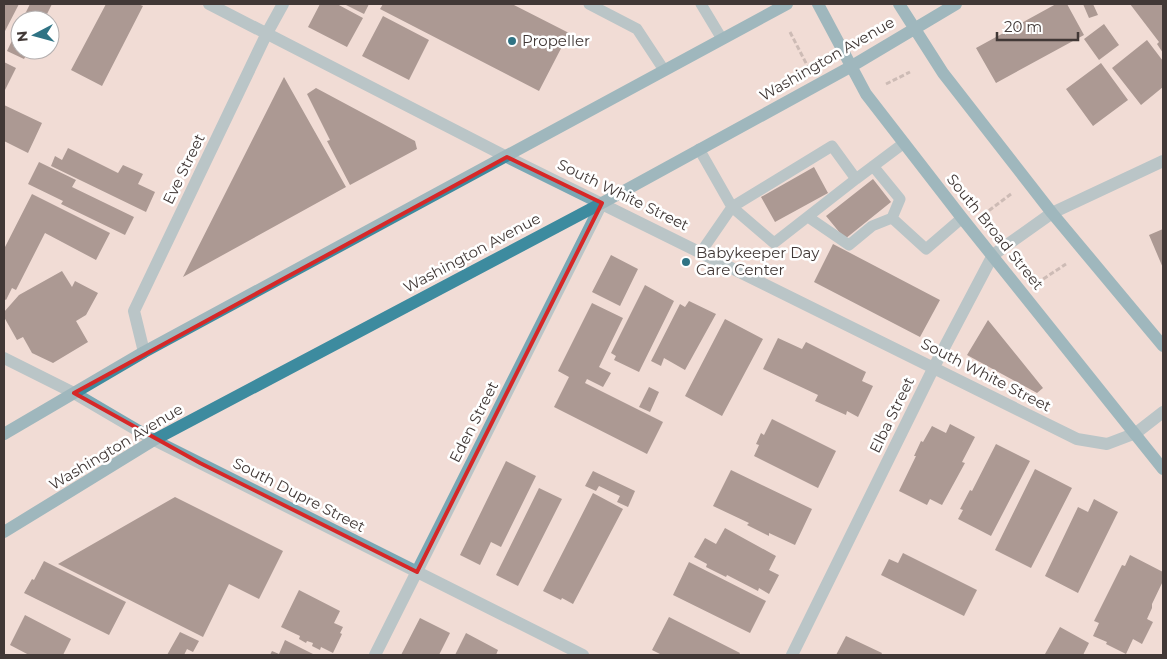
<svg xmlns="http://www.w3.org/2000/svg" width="1167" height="659" font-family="Montserrat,sans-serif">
<rect width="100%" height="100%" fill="#f1dcd6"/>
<!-- building -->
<path fill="#594843" d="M4,4H19L4,33Z
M30,4H52L44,20H22Z
M106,4H138L143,6L102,86L71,70Z
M320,4H337L363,18L347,47L308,27Z
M344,4H369L364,14Z
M383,4H512L569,33L539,91L380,9Z
M1056,4H1067L1084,35L996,83L976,48Z
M1083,4H1093L1098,15L1089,18Z
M1130,4H1163V53L1157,44L1159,42Z
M383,16L429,40L409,80L362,56Z
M20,24V50H29L24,59L7,51Z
M1104,24L1119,45L1099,60L1084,39Z
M1147,40L1163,61V87L1141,105L1112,68Z
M4,62L16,68L4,92Z
M1101,63L1128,100L1093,126L1066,89Z
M284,77L346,187L183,277Z
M316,88L415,141L417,149L350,185L327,141L330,140L307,94Z
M4,105L42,123L28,153L4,141Z
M68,148L118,173L123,165L143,174L138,184L155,192L146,212L51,166L55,156L62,160Z
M39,162L76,180L72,187L134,217L125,235L61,204L63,201L28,184Z
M814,167L828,193L775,222L761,197Z
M873,179L891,202L845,239L826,216Z
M32,194L110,233L96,260L45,233L16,290L12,288L6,300L4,299V249Z
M1163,229V268L1149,235Z
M833,244L940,300L920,337L814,282Z
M611,255L638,269L620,306L592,292Z
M62,271L72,287L75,281L98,293L86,315L76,321L88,342L53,363L32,353L23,337L17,340L4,317V312L19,295Z
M645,285L674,301L639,372L614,360L616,356L611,353Z
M689,301L716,314L685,370L664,358L661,366L651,361L680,304L685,307Z
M592,303L623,318L599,367L611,373L603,387L587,379L585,383L663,422L647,454L554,407L569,377L558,371Z
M725,319L763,339L722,416L685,396Z
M988,320L1043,388L1037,393L967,355Z
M778,338L802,349L806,342L866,372L862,381L873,386L858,417L847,411L846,415L815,401L818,395L763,369Z
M649,387L659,392L650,412L639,407Z
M772,419L836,451L818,488L754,456L759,445L756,444L761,433L764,435Z
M950,424L975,437L962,462L965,463L942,505L930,499L927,505L899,491L916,456H914L921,441L923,442L932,426L946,433Z
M996,444L1030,461L991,536L958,519L963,510L960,509L970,490L972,491Z
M506,461L536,476L501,547L491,542L480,565L460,555Z
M1035,469L1072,488L1031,568L995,550Z
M731,470L812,509L795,545L769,533V536L747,525L749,523L713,506Z
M593,471L635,491L628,507L617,502L620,496L599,486L596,491L585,486Z
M539,488L562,499L518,586L496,575Z
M593,493L623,509L573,604L562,598L561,600L543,591Z
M175,497L283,551L259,599L229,584L203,637L58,564Z
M1094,499L1118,512L1078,593L1045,576L1078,507L1088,512Z
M725,528L776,556L769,570L779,575L769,594L759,588L758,591L727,575L726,577L706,567L707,564L694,557L705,538L716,544Z
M903,553L977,590L964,616L881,575L889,559L898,563Z
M1130,555L1163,572V581L1152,604V608L1147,619L1153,622L1142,644L1133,639L1126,654L1106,644L1107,642L1093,636L1099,623L1094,621L1122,565L1125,566Z
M44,561L126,602L109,635L24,593L32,579L34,580Z
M689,562L766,601L750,633L673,595Z
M299,590L340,611L334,623L343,627L340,633L342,634L333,653L321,647L320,650L312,646L313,643L307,641L306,643L299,639L300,636L281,627Z
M25,615L71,639L63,655H29L10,645Z
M669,617L740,653L739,655H662L652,650Z
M420,618L450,633L439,655H401Z
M1060,627L1089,643L1083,655L1045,654Z
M180,632L199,641L193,652L187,649L184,655H167Z
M466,633L498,650L496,655H455Z
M846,636L882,653L881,655H836Z
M285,640L315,655H270L272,651L279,654Z"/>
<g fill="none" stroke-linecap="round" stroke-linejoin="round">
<!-- path -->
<path stroke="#a3938f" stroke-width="3" stroke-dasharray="5 2.5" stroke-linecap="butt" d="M790,32L808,67
M886,84L910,72
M983,215L1011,194
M1037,283L1066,264"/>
<!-- lane -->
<path stroke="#79a8b5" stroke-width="11" d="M589,4L637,29L664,70
M701,4L722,39
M832,146L856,179L774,243L732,207Z
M699,149L732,207L701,252
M856,179L904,143
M808,217L849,245L872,226L892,218L900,199L873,166
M892,218L926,249L962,218"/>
<!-- street -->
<path stroke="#79a8b5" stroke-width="12" d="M209,4L507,157L1077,439L1107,444L1136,433L1163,412
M144,352L134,311L267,33L283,4
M4,358L74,393L154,440L583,655
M375,655L602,203
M792,655L934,367L993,255L1052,213L1163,161"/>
<!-- secondary -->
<path stroke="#3d8b9f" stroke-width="12" d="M818,4L866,94L962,218L1163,469
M899,4L943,73L1052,213L1163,346
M4,434L144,352L787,4
M4,532L154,440L602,203L852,66L956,4"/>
</g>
<!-- marked area -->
<path d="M0 0H1167V659H0ZM507,157L602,203L417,572L200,463L74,393Z" fill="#f1dcd6" fill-opacity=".55" fill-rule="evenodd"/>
<path fill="none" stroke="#d62828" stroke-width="4" stroke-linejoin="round" d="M507,157L602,203L417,572L200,463L74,393Z"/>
<!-- markers -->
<g fill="#2f7384" stroke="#fff" stroke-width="2">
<circle cx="512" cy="41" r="5"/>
<circle cx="686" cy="262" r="5"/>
</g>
<g text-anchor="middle" stroke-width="5" stroke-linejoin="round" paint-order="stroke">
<!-- poi labels -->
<g font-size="15" fill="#413836" stroke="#fff" text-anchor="start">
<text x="522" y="46">Propeller</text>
<text x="696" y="258">Babykeeper Day<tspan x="696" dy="17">Care Center</tspan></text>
</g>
<!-- street labels -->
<g font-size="15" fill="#413836" stroke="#fff">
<text transform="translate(827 59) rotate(-30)" y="5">Washington Avenue</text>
<text transform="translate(184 169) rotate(-64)" y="5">Eve Street</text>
<text transform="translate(623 195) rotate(26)" y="5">South White Street</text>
<text transform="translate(995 232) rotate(51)" y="5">South Broad Street</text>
<text transform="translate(472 253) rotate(-28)" y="5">Washington Avenue</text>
<text transform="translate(986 375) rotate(27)" y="5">South White Street</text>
<text transform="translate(892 415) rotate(-64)" y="5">Elba Street</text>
<text transform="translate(474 422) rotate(-63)" y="5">Eden Street</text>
<text transform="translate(116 447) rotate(-31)" y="5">Washington Avenue</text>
<text transform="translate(299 495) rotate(27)" y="5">South Dupre Street</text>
</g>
</g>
<!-- border -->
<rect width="1167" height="659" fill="none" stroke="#413836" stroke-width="10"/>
<!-- north arrow -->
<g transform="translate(35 35) rotate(264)"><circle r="24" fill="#ffffff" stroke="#b3afaf"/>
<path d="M0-4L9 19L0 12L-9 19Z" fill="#2f7384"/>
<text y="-8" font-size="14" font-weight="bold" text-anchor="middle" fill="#413836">N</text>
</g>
<!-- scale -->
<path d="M997 32v8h81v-8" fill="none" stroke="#413836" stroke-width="2.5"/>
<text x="1004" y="32" font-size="15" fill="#413836" stroke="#ffffff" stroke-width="4" paint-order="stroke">20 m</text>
</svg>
